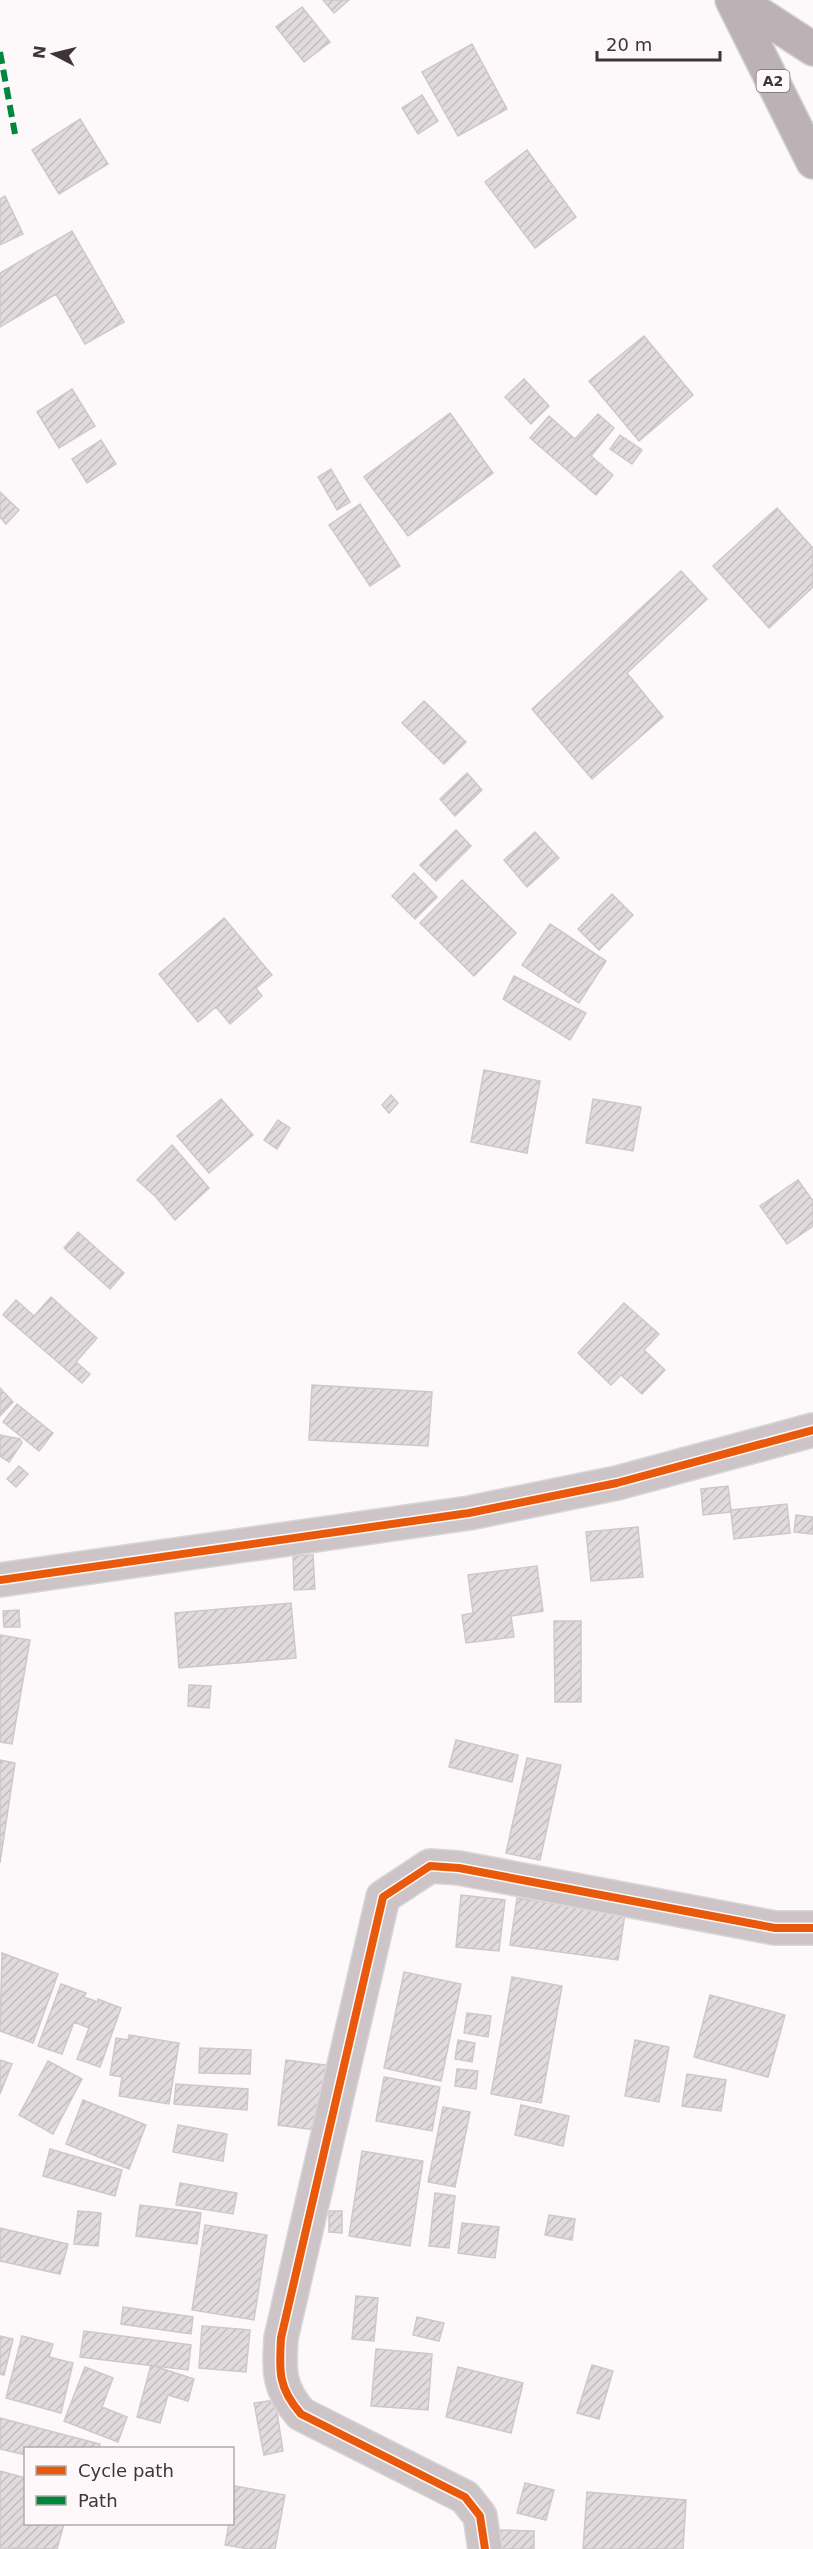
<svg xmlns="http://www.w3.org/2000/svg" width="813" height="2549" font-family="'DejaVu Sans',sans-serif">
<defs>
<pattern id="building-hatch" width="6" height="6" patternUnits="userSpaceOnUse" patternTransform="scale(1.5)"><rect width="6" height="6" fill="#e2dbde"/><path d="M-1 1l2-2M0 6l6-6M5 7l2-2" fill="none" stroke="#c3bdbf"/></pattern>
</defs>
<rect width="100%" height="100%" fill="#fdf9fb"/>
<!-- building -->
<path fill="url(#building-hatch)" stroke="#cec8ca" stroke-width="1.5" d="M323,0H349L334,13Z
M302,7L330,42L304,62L276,27Z
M472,44L507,109L458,136L422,72Z
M422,95L438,121L418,134L402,108Z
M80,119L108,164L59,194L32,150Z
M527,150L576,217L535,248L485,182Z
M5,196L23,234L0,245V199Z
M72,231L124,322L85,344L56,294L0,327V273Z
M644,336L693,395L639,441L589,381Z
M524,379L549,406L531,424L505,397Z
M72,389L95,426L59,448L37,412Z
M450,413L493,473L408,536L364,477Z
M598,414L614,428L591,456L613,475L596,495L530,438L549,416L575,439Z
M620,435L642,450L632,464L610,449Z
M101,440L116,464L87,483L72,459Z
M331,469L350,502L337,510L318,477Z
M0,492L19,510L6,524L0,517Z
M360,504L400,566L370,586L329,525Z
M777,508L813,548V587L769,628L713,566Z
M681,571L707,599L627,673L663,717L592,779L532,709Z
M424,701L466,742L444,764L402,723Z
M467,773L482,790L455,816L440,799Z
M456,830L471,846L436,881L420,865Z
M535,832L559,858L527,887L504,860Z
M414,873L437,897L415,919L392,896Z
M462,880L516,933L474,976L420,923Z
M612,894L633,915L599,950L578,929Z
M224,918L272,975L256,988L262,996L230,1024L216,1007L198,1022L159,974Z
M550,924L606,961L579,1003L522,965Z
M514,976L586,1013L570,1040L503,999Z
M484,1070L540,1081L527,1153L471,1142Z
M391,1095L398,1103L389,1113L382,1105Z
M221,1099L253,1135L209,1173L177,1136Z
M593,1099L641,1107L633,1151L586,1143Z
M278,1120L290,1128L277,1149L264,1140Z
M172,1145L209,1188L175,1220L156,1197L137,1180Z
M798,1180L813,1201V1226L787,1244L760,1206Z
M78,1232L124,1273L110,1289L64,1248Z
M51,1297L97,1338L76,1362L90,1374L82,1383L3,1315L16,1300L34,1316Z
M624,1303L659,1334L644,1350L665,1370L642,1394L621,1375L611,1385L578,1353Z
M312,1385L432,1392L428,1446L309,1440Z
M0,1388L13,1402L0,1416Z
M17,1404L53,1433L39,1451L3,1422Z
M0,1435L20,1439L22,1443L9,1462L0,1456Z
M19,1466L28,1474L16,1487L7,1479Z
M728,1486L731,1510L787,1504L790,1533L734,1539L731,1512L703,1515L701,1489Z
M796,1515L813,1517V1534L794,1532Z
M638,1527L643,1577L591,1581L586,1532Z
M313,1555L315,1589L294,1590L293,1556Z
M537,1566L543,1611L511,1616L514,1637L466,1643L462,1615L473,1613L468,1575Z
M291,1603L296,1658L179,1668L175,1613Z
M19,1610L20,1627H4L3,1611Z
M554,1621H581V1702H555Z
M0,1635L30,1640L12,1744L0,1742Z
M189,1685L211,1686L209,1708L188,1706Z
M456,1740L518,1755L512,1782L449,1767Z
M527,1758L561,1765L540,1860L506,1853Z
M0,1760L15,1763L0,1863Z
M461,1895L505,1900L499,1951L456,1947Z
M517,1898L625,1914L618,1960L510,1945Z
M2,1953L58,1974L33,2043L0,2031Z
M404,1972L461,1984L441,2081L384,2068Z
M512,1977L562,1986L541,2103L491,2094Z
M61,1984L86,1993L84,1997L98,2002V1999L121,2008L100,2067L77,2059L89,2028L74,2022L62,2054L38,2046Z
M710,1995L785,2015L768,2077L694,2057Z
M467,2013L491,2016L488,2037L464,2033Z
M129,2035L179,2043L169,2104L119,2096L122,2077L110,2075L116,2038L128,2040Z
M458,2040L475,2043L472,2062L455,2059Z
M635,2040L669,2047L659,2102L625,2096Z
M200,2048L251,2050L250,2074L199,2073Z
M0,2060L12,2064L0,2094Z
M286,2060L332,2066L323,2131L278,2125Z
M48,2061L82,2079L53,2134L19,2115Z
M457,2069L478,2071L476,2089L455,2086Z
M687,2074L726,2080L721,2111L682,2106Z
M384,2077L440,2087L432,2131L376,2121Z
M176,2084L248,2089L247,2110L174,2104Z
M83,2100L146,2125L129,2169L66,2144Z
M521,2105L569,2116L563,2146L515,2135Z
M443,2107L470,2112L455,2187L428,2182Z
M178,2125L227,2134L223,2161L173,2152Z
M50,2149L122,2170L115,2196L43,2176Z
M362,2151L423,2161L410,2246L349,2236Z
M180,2183L237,2193L233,2214L176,2205Z
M435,2193L455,2196L449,2248L429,2246Z
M140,2205L201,2213L197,2244L136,2236Z
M78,2211L101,2213L98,2246L74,2244Z
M329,2211H342V2233L329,2232Z
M549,2215L575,2219L572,2240L545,2235Z
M462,2223L499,2227L495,2258L458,2253Z
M205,2225L267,2235L254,2320L192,2310Z
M0,2228L68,2244L60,2274L0,2261Z
M356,2296L378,2298L374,2341L352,2339Z
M123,2307L193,2317L191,2334L121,2324Z
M417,2317L444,2323L439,2341L413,2335Z
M202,2326L250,2330L246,2372L199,2368Z
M84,2331L191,2345L188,2370L80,2357Z
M0,2336L13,2339L4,2375L0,2374Z
M22,2336L53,2344L49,2357L73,2363L61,2413L6,2398Z
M376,2349L432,2354L428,2410L371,2406Z
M151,2365L194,2379L188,2401L168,2395L160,2423L137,2417Z
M592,2365L613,2371L599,2419L577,2413Z
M85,2367L113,2378L102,2407L127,2417L118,2442L64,2421Z
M458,2367L523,2383L511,2433L446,2417Z
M275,2400L283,2451L264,2455L254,2403Z
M0,2418L100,2444L99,2448H26V2455L0,2449Z
M0,2471L26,2478V2524H64L57,2549L0,2548Z
M525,2483L554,2490L546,2520L517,2513Z
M235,2486L285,2495L275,2549H249L225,2545L229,2524H232Z
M587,2492L686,2500L683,2549H583Z
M500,2530L534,2531V2549H499Z"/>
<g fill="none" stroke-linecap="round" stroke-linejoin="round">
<defs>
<path id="minor" d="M0,1580L469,1513L617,1483L813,1430
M485,2549L480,2516L465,2497L301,2414C278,2388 279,2371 281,2338L383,1897L430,1866L459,1868L775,1928H813"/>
<path id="primary" d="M732,0L813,162
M738,0L813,49"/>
</defs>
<!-- minor casing -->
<use href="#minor" stroke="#dad7d8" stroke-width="36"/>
<!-- primary casing -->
<use href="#primary" stroke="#dad7d8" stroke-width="36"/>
<!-- minor -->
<use href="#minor" stroke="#ccc4c7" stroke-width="33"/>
<!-- primary -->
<use href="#primary" stroke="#bcb2b5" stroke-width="33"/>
<!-- quiet -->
<path stroke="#00873e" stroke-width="6" stroke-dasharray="12 6" stroke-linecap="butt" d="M0,52L15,134"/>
<defs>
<path id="cycleway" d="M0,1580L469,1513L617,1483L813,1430
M485,2549L480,2516L465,2497L301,2414C278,2388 279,2371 281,2338L383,1897L430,1866L459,1868L775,1928H813"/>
</defs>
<!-- cycleway casing -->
<use href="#cycleway" stroke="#fef8fa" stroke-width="11"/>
<!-- cycleway -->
<use href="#cycleway" stroke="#e8590c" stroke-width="8"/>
</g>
<g text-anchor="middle" stroke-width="4.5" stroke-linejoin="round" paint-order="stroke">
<!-- shield labels -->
<rect fill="#fef8fa" stroke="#787072" stroke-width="1.5" x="756.5" y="70" width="33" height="22" rx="4.5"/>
<g font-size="14" font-weight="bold" fill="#3f3538">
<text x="773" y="86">A2</text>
</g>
</g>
<!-- legend -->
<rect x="24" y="2447" width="210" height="78" fill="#fef8fa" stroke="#b2aaac" stroke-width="1.5"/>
<rect x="36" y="2466" width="30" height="9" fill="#e8590c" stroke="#b2aaac" stroke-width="1.5"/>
<text x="78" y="2477" font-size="18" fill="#3f3538">Cycle path</text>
<rect x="36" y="2496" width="30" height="9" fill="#00873e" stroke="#b2aaac" stroke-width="1.5"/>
<text x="78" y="2507" font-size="18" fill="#3f3538">Path</text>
<!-- north arrow -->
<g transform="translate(54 54) rotate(277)" stroke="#fef8fa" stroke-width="4.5" paint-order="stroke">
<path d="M0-4.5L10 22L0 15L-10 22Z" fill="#3f3538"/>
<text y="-9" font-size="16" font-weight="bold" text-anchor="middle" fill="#3f3538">N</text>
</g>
<!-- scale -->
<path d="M597 51v9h123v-9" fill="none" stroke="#3f3538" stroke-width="3"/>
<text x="606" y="51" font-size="18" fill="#3f3538" stroke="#fef8fa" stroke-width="4.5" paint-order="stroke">20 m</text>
</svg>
